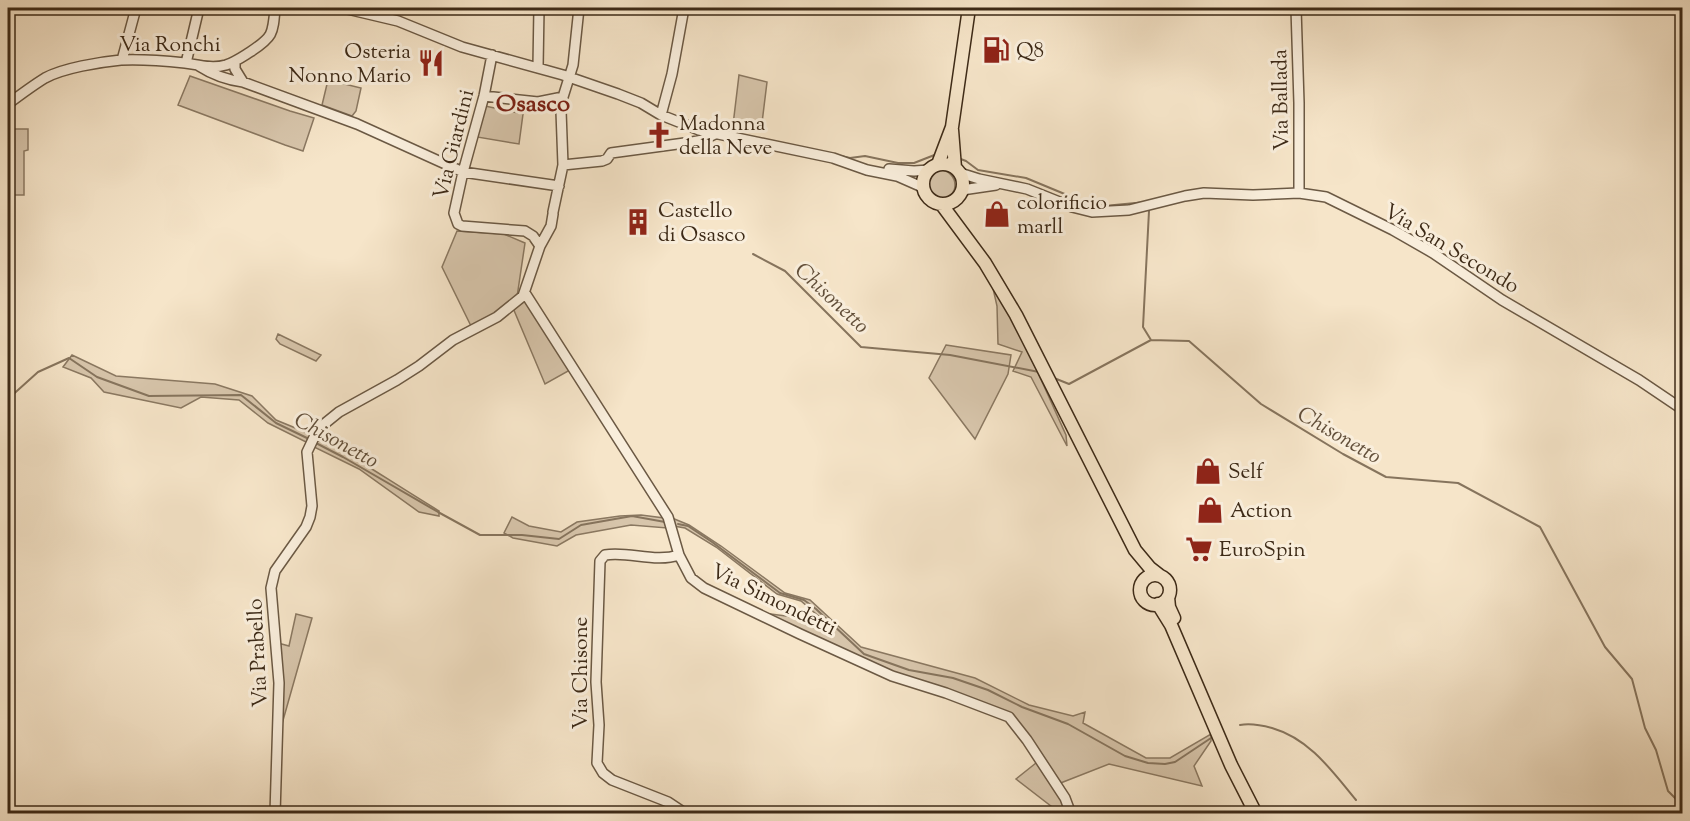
<svg xmlns="http://www.w3.org/2000/svg" width="1690" height="821" font-family="'Sorts Mill Goudy',serif">
<rect width="100%" height="100%" fill="#f6e5c9"/>
<filter id="stains"><feTurbulence type="fractalNoise" baseFrequency=".00333" numOctaves="4"/><feColorMatrix values="0 0 0 0 .2 0 0 0 0 .09 0 0 0 0 .02 0 0 0 .5 -.17"/></filter>
<radialGradient id="worn" r=".72"><stop offset=".6" stop-color="#630" stop-opacity="0"/><stop offset="1" stop-color="#630" stop-opacity=".3"/></radialGradient>
<!-- green -->
<path fill="#d7c5ab" stroke="#8a7861" stroke-width="1.5" d="M739,75L767,82L761,131L733,125Z
M190,76L290,111L314,118L303,151L285,145L178,105Z
M328,80L361,88L356,111L352,116L322,105Z
M485,106L523,114L519,144L477,137Z
M8,129H28V150L24,151V195H8Z
M925 185a15 15 0 1 1 30 0a15 15 0 1 1-30 0Z
M457,231L504,234L525,243L517,297L496,315L472,328L442,267Z
M992,284C1021,332 1043,384 1066,435L1067,446L1031,377L1013,371L1022,352L998,344L997,306Z
M523,300L527,302L570,370L545,384L513,308Z
M278,334L321,355L316,361L280,344L276,339Z
M946,345L1011,355L1008,374L975,439L929,378Z
M72,355L116,376L215,384L252,396L276,420L310,434L306,442L268,423L239,400L201,397L181,408L104,392L91,378L63,367Z
M318,436C359,460 398,486 439,511V516L419,512L359,469L312,446Z
M641,515L664,518L667,528L631,525L576,535L557,546L513,538L504,533L512,517L529,526L561,532L577,522L620,516Z
M672,518L689,525L721,546L785,593L810,600L861,647L975,678L1029,705L1073,716L1085,712L1083,723L1146,758H1170L1211,734V741L1194,766L1202,786L1109,764L1058,784L1016,720L891,673L763,613L824,621L801,601L777,594L716,547L685,528L674,526Z
M296,614L312,618L280,731L278,643L289,646Z
M1036,763L1040,764L1064,801L1067,813H1060L1016,779Z"/>
<g fill="none" stroke-linecap="round" stroke-linejoin="round">
<!-- stream -->
<path stroke="#86745d" stroke-width="2" d="M700,122L730,132
M841,156L850,158L865,156L898,163H914L937,154
M958,158L966,161L978,170L1026,178L1084,202L1104,206L1146,202
M1149,211L1143,327L1151,340
M753,254L785,271L861,347L950,355L1039,372
M1054,378L1069,384L1151,340L1189,341L1261,404L1343,454L1386,477L1458,483L1540,527L1605,647L1632,679L1645,728L1656,750L1668,791L1682,805
M8,399L38,372L69,358L97,377L149,396L241,395L276,423L309,439
M314,442L343,457L438,512L480,535H522L559,539L581,525L632,516L665,522
M678,524L688,526L712,542L780,593L804,600L816,609L864,654L909,670L953,678L988,690L1022,707L1068,724L1125,756L1148,763L1165,764L1175,762L1214,736
M1240,725C1250,723 1261,725 1272,728C1310,739 1332,771 1356,800
M1364,810L1370,814
M1474,814L1482,812L1512,814"/>
<defs>
<path id="minor" d="M343,8L398,21L462,47L563,75L618,94L641,103L661,115L699,130L833,158L867,170L897,176L922,187
M1296,8L1299,103V193
M492,55L484,96L463,172L454,213L458,224L462,226L525,231L533,236L540,246
M122,60L136,8
M235,61V69L243,82
M186,63L199,8
M199,66C213,75 227,80 243,82L357,124L463,172L559,186
M538,67L539,8
M484,96L538,102L563,97L573,65L579,8
M8,104C20,95 32,86 45,78C63,68 100,62 121,60C139,59 166,61 185,63C199,65 212,69 226,65C235,62 242,57 250,52C273,37 273,34 275,8
M661,115L672,74L684,8
M563,165L602,161L607,159L611,153L692,142L703,140L715,134
M889,169L914,171L929,170
M960,173L979,179L1027,189L1072,207L1092,212L1129,210L1185,196L1204,193L1253,195L1299,193L1326,197L1393,230L1433,253L1502,300L1639,380L1682,409
M962,190L996,185
M553,212L563,165L561,111L563,97
M525,293L668,517L679,555L691,578L704,588L800,634L892,676L946,693L1009,717L1027,740L1065,798L1071,814
M679,555C655,563 629,551 605,555L600,561L596,682L599,725L597,763L603,773L612,780L668,802L686,814
M275,814L279,683L271,588L275,571L306,527L310,517L312,506L307,452L318,429L339,412L397,380L419,366L453,340L497,317L523,296L540,246L551,226L553,214"/>
<path id="major" d="M952,130L955,168
M923 184a20 20 0 1 1 40 0a20 20 0 1 1-40 0Z
M938,164L952,127L969,8
M942,205L985,263L1016,315L1135,550L1150,568L1159,575
M1140 590a15 15 0 1 1 30 0a15 15 0 1 1-30 0Z
M1168,597L1169,607L1174,618
M1158,604L1171,625L1231,765L1256,814"/>
</defs>
<!-- minor casing -->
<use href="#minor" stroke="#6b5944" stroke-width="12"/>
<!-- major casing -->
<use href="#major" stroke="#3d2a17" stroke-width="15"/>
<!-- minor -->
<use href="#minor" stroke="#f9eedc" stroke-width="9"/>
<!-- major -->
<use href="#major" stroke="#f6e5c9" stroke-width="12"/>
</g>
<!-- icons -->
<defs>
<symbol id="fuel-bare" viewBox="-9 -9 18 18"><path d="M-5.5-6h7V0h2V4h1.3V-2.5L3-4.5l.8-.8L6-3V5H2.5V1h-1V6h-7ZM-4.2-4.7v3.2H.2V-4.7Z" fill="#8f2418" stroke="#f9eedc" stroke-width="2.5" paint-order="stroke"/></symbol>
<symbol id="restaurant-bare" viewBox="-9 -9 18 18"><path d="M-5-6h1v4h1v-4h1v4h1v-4h1v5L-1.5 .5V6h-2V.5L-5-1ZM5-6V6H3V1.5H1.5Q1.5-4 5-6Z" fill="#8f2418" stroke="#f9eedc" stroke-width="2.5" paint-order="stroke"/></symbol>
<symbol id="church-bare" viewBox="-9 -9 18 18"><path d="M-1.2-6h2.4v3.5h3.3v2.4h-3.3V6h-2.4V-.1h-3.3v-2.4h3.3Z" fill="#8f2418" stroke="#f9eedc" stroke-width="2.5" paint-order="stroke"/></symbol>
<symbol id="shop-bare" viewBox="-9 -9 18 18"><path d="M-5-2.5h2.3a2.7 3.5 0 0 1 5.4 0H5L5.5 6h-11ZM-1.5-2.5h3a1.5 2.3 0 0 0-3 0Z" fill="#8f2418" stroke="#f9eedc" stroke-width="2.5" paint-order="stroke"/></symbol>
<symbol id="building-bare" viewBox="-9 -9 18 18"><path d="M-4-6H4V6H1V3H-1V6H-4ZM-2.5-4.3h1.7v1.8h-1.7ZM.8-4.3h1.7v1.8H.8ZM-2.5-1h1.7V.8h-1.7ZM.8-1h1.7V.8H.8Z" fill="#8f2418" stroke="#f9eedc" stroke-width="2.5" paint-order="stroke"/></symbol>
<symbol id="supermarket-bare" viewBox="-9 -9 18 18"><path d="M-6-5.5h2.5l.6 2H6L4.5 2H-2.5L-4.4-4H-6ZM-1.5 3.2a1.3 1.3 0 1 0 .1 0ZM3 3.2a1.3 1.3 0 1 0 .1 0Z" fill="#8f2418" stroke="#f9eedc" stroke-width="2.5" paint-order="stroke"/></symbol>
</defs>
<g fill-rule="evenodd">
<use href="#fuel-bare" x="977" y="31" width="38" height="38"/>
<use href="#restaurant-bare" x="412" y="44" width="38" height="38"/>
<use href="#church-bare" x="640" y="116" width="38" height="38"/>
<use href="#shop-bare" x="978" y="195" width="38" height="38"/>
<use href="#building-bare" x="619" y="203" width="38" height="38"/>
<use href="#shop-bare" x="1189" y="452" width="38" height="38"/>
<use href="#shop-bare" x="1191" y="491" width="38" height="38"/>
<use href="#supermarket-bare" x="1180" y="530" width="38" height="38"/>
</g>
<g text-anchor="middle" stroke-width="6" stroke-linejoin="round" paint-order="stroke">
<!-- street labels -->
<g font-size="21" fill="#3d2a17" stroke="#f9eedc">
<text x="170" y="51">Via Ronchi</text>
<text transform="translate(1280 100) rotate(-91)" y="7">Via Ballada</text>
<text transform="translate(453 144) rotate(-76)" y="7">Via Giardini</text>
<text transform="translate(1452 248) rotate(31)" y="7">Via San Secondo</text>
<text transform="translate(774 599) rotate(26)" y="7">Via Simondetti</text>
<text transform="translate(257 653) rotate(-93)" y="7">Via Prabello</text>
<text transform="translate(580 673) rotate(-90)" y="7">Via Chisone</text>
</g>
<!-- poi labels -->
<g font-size="21" fill="#3d2a17" stroke="#f9eedc" text-anchor="start">
<text x="1016" y="57">Q8</text>
<text x="411" y="58" text-anchor="end">Osteria<tspan x="411" dy="24">Nonno Mario</tspan></text>
<text x="679" y="130">Madonna<tspan x="679" dy="24">della Neve</tspan></text>
<text x="1017" y="209">colorificio<tspan x="1017" dy="24">marll</tspan></text>
<text x="658" y="217">Castello<tspan x="658" dy="24">di Osasco</tspan></text>
<text x="1228" y="478">Self</text>
<text x="1230" y="517">Action</text>
<text x="1219" y="556">EuroSpin</text>
</g>
<!-- water labels -->
<g font-size="22" font-style="italic" fill="#624f3a" stroke="#f9eedc">
<text transform="translate(833 297) rotate(43)" y="8">Chisonetto</text>
<text transform="translate(1340 434) rotate(30)" y="8">Chisonetto</text>
<text transform="translate(337 439) rotate(29)" y="8">Chisonetto</text>
</g>
<!-- quarter labels -->
<g font-size="24" font-weight="bold" fill="#7a1f14" stroke="#f9eedc">
<text x="533" y="111">Osasco</text>
</g>
</g>
<!-- margin -->
<rect width="1690" height="821" fill="none" stroke="#f6e5c9" stroke-width="30"/>
<rect x="9" y="9" width="1672" height="803" fill="none" stroke="#3d2a17" stroke-width="3"/>
<rect x="15" y="15" width="1660" height="791" fill="none" stroke="#3d2a17" stroke-width="1.5"/>
<rect width="100%" height="100%" filter="url(#stains)"/>
<rect width="100%" height="100%" fill="url(#worn)"/>
</svg>
